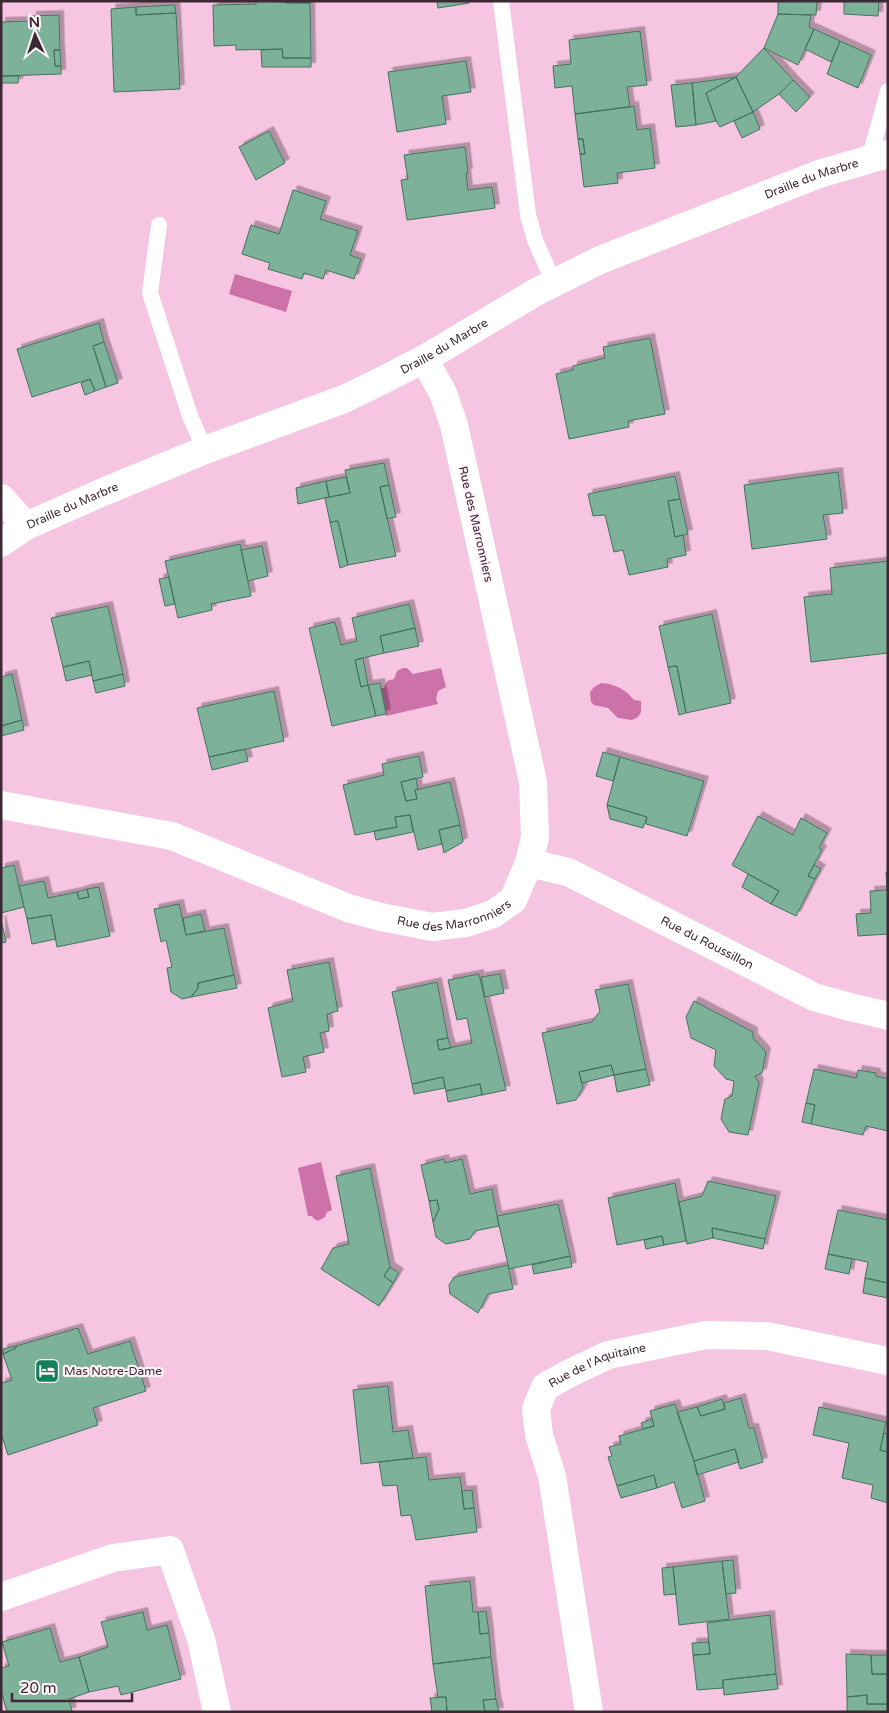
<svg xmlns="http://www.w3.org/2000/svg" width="889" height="1713" font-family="'Varela Round',sans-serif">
<defs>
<filter id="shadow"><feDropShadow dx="4.5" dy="-4.5" stdDeviation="0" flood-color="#0004"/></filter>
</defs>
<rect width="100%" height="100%" fill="#f6c5e1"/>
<!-- water -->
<path fill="#cd72a9" d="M235,274L292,291L286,312L229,294Z
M403,668H407L413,674L441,668L446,687L438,691L436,699L438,704L386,716L380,688H384L387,681L394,679L397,671Z
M601,683C615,684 625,689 634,700L641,701V712L638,717L632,720L618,718L608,708L594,705L591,702L590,692L594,687Z
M321,1162L332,1210L327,1212L325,1217L318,1221L314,1219L312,1216H308L298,1168Z"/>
<!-- building -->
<path fill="#7eb199" stroke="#41735d" filter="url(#shadow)" d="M256,1L310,3L311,58H283L282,49L236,50V45L214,46L213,5L256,4Z
M285,1H310V3H285Z
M437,1H469V3L438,8Z
M778,1H817L816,15L778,14Z
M844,1H879L878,16L844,14Z
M175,5L176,13L136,15V7Z
M136,7V15L176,13L180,89L114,92L111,9Z
M778,14L811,15L809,27L814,29L798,65L764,48Z
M59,15L60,50H54L55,66H61V74L1,76V22L32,21V16Z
M814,29L840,41L831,62L805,49Z
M640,31L647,85L627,87L630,107L575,114L572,86L555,88L553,66L571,64L569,40Z
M840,41L871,55L858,88L827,74Z
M764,48L793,80L779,94L753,112L736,77Z
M282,49L283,58H311V67H262L261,50Z
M54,50H60L61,66H55Z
M466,61L471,92L442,96L446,124L397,132L388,72Z
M1,76H19L18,83H1Z
M736,77L753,112L720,127L716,121L706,93Z
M736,77L706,93L716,121L696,125L692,83Z
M793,80L810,97L796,112L779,94Z
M692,83L696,125L676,127L671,85Z
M634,106L637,130L650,128L655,168L617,173L618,183L584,187L580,154H585L583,139H578L575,114Z
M753,112L760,129L742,138L734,121Z
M269,131L285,163L256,180L239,147Z
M578,139H583L585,154H580Z
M465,147L468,173H466L468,190L492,187L495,208L407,220L401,180L408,179L404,155Z
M293,190L326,201L320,219L358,231L350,255L361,259L354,279L326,270L323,279L304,273L302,279L268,269L270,263L242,254L251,225L279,234Z
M99,323L104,342L93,346L106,387L95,391L90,379L32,397L17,349Z
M650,338L665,414L628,421L629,427L569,439L556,374L573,370V366L605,358L603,347Z
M104,342L118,383L106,387L93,346Z
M90,379L95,391L85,395L81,383Z
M384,463L389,485L380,487L396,556L348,565L338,521L330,522L325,498L350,493L345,470Z
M838,472L843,513L823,515L827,539L752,549L744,485Z
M675,476L680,499L668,501L675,537L683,535L686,555L667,559L668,567L629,575L623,550L614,552L605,515L593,516L588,494Z
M346,477L350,493L329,497L326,481Z
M326,481L329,497L298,504L296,488Z
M389,485L396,517L387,519L380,487Z
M680,499L688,534L675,537L668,501Z
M338,521L348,565L340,568L330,522Z
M240,544L251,596L211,604L212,610L178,618L165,561Z
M262,546L268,576L248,581L241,550Z
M888,561V653L811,662L804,597L832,594L830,568Z
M169,577L175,604L165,606L159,579Z
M409,604L415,628L380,636L384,653L355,660L361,687L368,685L376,716L332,726L309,628L335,622L341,645L357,641L352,618Z
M108,606L123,674L93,681L89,661L63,667L51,618Z
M712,614L731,703L686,713L677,666L668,667L659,626Z
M415,628L419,646L384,653L380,636Z
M363,658L368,685L361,687L355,660Z
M89,661L92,675L66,681L63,667Z
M677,666L686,713L679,715L668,667Z
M12,674L22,720L1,726V677Z
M123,674L125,686L96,693L93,681Z
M380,683L386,714L376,716L368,685Z
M274,691L284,741L209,757L197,708Z
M22,720L24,730L1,736V726Z
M245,749L248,761L212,770L209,757Z
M603,752L620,757L613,781L596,776Z
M419,756L423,777L401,782L406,801L417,799L415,790L450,782L460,825L439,830L442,844L418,850L410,815L395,817L397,827L355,835L343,785L384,775L382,764Z
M620,757L704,781L687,836L646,824L647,817L607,805Z
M416,778L418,789L415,790L417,799L406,801L401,782Z
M607,805L647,817L643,828L610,819Z
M410,815L413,832L376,840L374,831L397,827L395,817Z
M758,816L793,835L801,818L827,833L819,848L822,850L808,876L815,879L796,916L771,904L779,891L732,865Z
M460,825L463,842L444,853L439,830Z
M14,865L24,907L1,913V868Z
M814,865L821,869L815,879L808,876Z
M886,872H888V934L858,936L856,914L871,913L870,891L887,890Z
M748,874L779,891L771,904L742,887Z
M44,881L48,898L77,892L79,899L89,897L87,889L99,887L110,936L57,947L51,915L27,919L19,886Z
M87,889L89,897L79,899L77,892Z
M179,904L186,935L224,928L234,975L198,983V988L191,997L182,999L171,992L167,968L172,967L166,940L161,942L154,909Z
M201,914L205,931L186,935L183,918Z
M51,915L56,939L32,944L27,919Z
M1,920L6,942L1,943Z
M329,962L338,1011L327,1014L329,1031L320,1033L324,1052L303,1057L306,1072L282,1077L268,1008L293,1001L287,970Z
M479,974L506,1090L482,1095L480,1084L446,1091L443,1077L412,1084L392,992L437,982L448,1038L437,1040L439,1050L472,1043L467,1018L457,1020L448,980Z
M500,974L504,993L485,997L481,977Z
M234,975L237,988L191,997L198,988V983Z
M628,984L646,1069L614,1075L611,1065L579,1072L583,1088L576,1100L557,1104L542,1033L592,1022L600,1011L595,990Z
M694,1001L753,1032V1038L766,1052L762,1073L755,1076L759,1083L748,1135L729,1132L721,1119L725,1099L732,1096L734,1081L726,1079L714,1066L716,1050L691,1038L686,1017Z
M448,1038L451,1048L439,1050L437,1040Z
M611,1065L614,1075L582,1083L579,1072Z
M646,1069L650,1085L617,1092L614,1075Z
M814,1069L856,1078L858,1070L876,1073V1076L888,1079V1131L866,1126L863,1135L811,1124L815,1105L806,1103Z
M443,1077L445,1088L414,1094L412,1084Z
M480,1084L482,1095L448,1102L446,1091Z
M806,1103L815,1105L811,1124L802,1122Z
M444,1159L445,1163L462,1159L470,1194L492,1189L499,1226L475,1231L470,1239L446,1244L436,1237L433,1222L439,1209L437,1200L429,1201L421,1165Z
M370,1168L390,1267L384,1276L393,1283L379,1306L321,1269L333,1248L349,1244L336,1176Z
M708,1181L776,1196L765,1239L712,1228L713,1238L687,1244L679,1202L702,1196Z
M675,1183L686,1241L664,1245L662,1236L617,1245L608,1198Z
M437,1200L439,1209L433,1222L429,1201Z
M558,1204L570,1256L509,1269L497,1216Z
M838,1210L888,1220V1283L865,1278L868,1262L828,1254Z
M712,1228L765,1239L763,1249L713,1238Z
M662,1236L664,1245L646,1249L644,1240Z
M828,1254L852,1259L849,1274L825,1269Z
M570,1256L572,1267L534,1274L532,1265Z
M508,1265L513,1289L488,1294L478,1313L450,1294L449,1285L454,1277Z
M390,1267L399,1273L393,1283L384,1276Z
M865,1278L888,1283V1298L863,1293Z
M78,1328L88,1354L130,1341L146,1391L93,1408L98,1425L8,1455L1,1433V1383L12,1380L3,1354L16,1348V1346Z
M16,1346V1348L3,1354V1349Z
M388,1386L393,1432L408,1430L413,1458L361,1464L353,1390Z
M741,1398L749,1428H754L763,1462L740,1469L735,1449L694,1461L677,1412L697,1407L701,1416L725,1409L724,1403Z
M722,1399L725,1409L701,1416L697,1407Z
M675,1404L694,1461L705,1501L682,1508L674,1482L657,1488L654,1475L617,1486L608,1457L612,1456L609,1447L621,1444L619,1436L654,1426L650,1411Z
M819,1407L886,1422L880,1450L888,1452V1503L871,1498L873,1485L842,1478L849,1443L813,1435Z
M652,1419L654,1426L643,1429L641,1423Z
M884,1433L888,1434V1452L880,1450Z
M735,1449L739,1462L697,1475L694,1461Z
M426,1457L429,1480L460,1477L464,1509L474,1508L477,1532L416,1540L411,1515L401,1516L397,1485L383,1486L379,1462Z
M654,1475L657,1488L621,1498L617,1486Z
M472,1490L474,1508L464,1509L462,1491Z
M733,1560L736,1593L726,1594L722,1561Z
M722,1561L729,1619L679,1625L673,1567Z
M673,1567L676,1594L664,1595L662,1568Z
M470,1581L473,1612H478L480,1634L489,1633L491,1657L433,1664L425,1586Z
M486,1611L489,1633L480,1634L478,1612Z
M143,1612L147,1630L167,1625L181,1679L121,1695L118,1686L89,1692L79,1657L108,1647L101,1622Z
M770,1615L776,1674L723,1680V1688L697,1690L693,1655L710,1654L707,1623Z
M50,1628L60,1662L79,1657L89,1692L69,1699L72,1711L70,1712H7L1,1691V1668L9,1666L2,1642Z
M709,1642L710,1654L693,1655L692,1643Z
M846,1654L871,1655L872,1674H888V1704H867V1695L847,1697Z
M871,1655H888V1674H872Z
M491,1657L496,1699L483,1700L485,1712H499H447L446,1697H438L433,1664Z
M776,1674L778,1689L724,1695L723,1680Z
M867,1695V1704H888V1712H847V1697Z
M446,1697L447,1712H432L430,1698Z
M496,1699L499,1711L485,1712L483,1700Z"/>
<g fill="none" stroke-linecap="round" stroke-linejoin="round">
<!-- service -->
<path stroke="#fff" stroke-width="16" d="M501,1L528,215L535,240L554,283
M869,160L888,91
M159,225L150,293L190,416L205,450"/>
<!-- minor -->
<g stroke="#fff" stroke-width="28">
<path d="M1,498L26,526"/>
<path id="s1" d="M1,543L26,526L103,492L205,450L344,399L373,385L424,359L536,292L600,260L819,174L888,154"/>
<path id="s2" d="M1,805L172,836L348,908L381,917L432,927L466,923L493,914L513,900L529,863L535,837L533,782L454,425L443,393L424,359"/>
<path id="s3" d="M529,863L568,872L814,997L850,1007L888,1016"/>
<path d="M1,1597L113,1558L170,1550L201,1639L217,1712"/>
<path id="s4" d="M589,1712L552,1476L539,1435L536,1409L545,1387L566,1375L608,1355L706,1335L767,1336L888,1361"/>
</g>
</g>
<!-- icons -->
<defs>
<symbol id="hotel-square" viewBox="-11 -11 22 22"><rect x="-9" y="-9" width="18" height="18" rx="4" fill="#137f5b" stroke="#fef4f9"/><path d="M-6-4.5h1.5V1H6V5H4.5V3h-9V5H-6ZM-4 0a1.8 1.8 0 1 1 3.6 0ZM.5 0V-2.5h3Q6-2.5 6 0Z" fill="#fff"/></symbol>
</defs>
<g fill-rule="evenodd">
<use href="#hotel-square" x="33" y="1357" width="28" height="28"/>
</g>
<g text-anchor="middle" stroke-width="4.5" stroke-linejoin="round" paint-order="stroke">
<!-- street labels -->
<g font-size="12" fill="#3c2934" stroke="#fef4f9">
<text dy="4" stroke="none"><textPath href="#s1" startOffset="891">Draille du Marbre</textPath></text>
<text dy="4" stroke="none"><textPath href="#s1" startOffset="486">Draille du Marbre</textPath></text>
<text dy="4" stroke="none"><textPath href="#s1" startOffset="81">Draille du Marbre</textPath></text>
<text transform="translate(476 524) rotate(77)" y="4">Rue des Marronniers</text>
<text dy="4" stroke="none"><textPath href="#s2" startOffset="474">Rue des Marronniers</textPath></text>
<text dy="4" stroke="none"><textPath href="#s3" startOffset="196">Rue du Roussillon</textPath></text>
<text dy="4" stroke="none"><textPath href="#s4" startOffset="389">Rue de l'Aquitaine</textPath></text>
</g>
<!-- poi labels -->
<g font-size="12" fill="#3c2934" stroke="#fef4f9" text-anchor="start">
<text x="64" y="1375">Mas Notre-Dame</text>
</g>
</g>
<!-- border -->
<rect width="889" height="1713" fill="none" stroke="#3c2934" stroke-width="5"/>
<!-- north arrow -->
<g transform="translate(35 35) rotate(357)" stroke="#fef4f9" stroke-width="4" paint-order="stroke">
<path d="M0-4L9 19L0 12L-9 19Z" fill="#3c2934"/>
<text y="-8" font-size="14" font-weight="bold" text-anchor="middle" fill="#3c2934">N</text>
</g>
<!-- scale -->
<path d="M12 1693v8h120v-8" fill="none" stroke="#3c2934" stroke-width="2.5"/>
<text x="20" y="1693" font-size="15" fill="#3c2934" stroke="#fef4f9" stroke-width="4" paint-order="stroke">20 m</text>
</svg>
